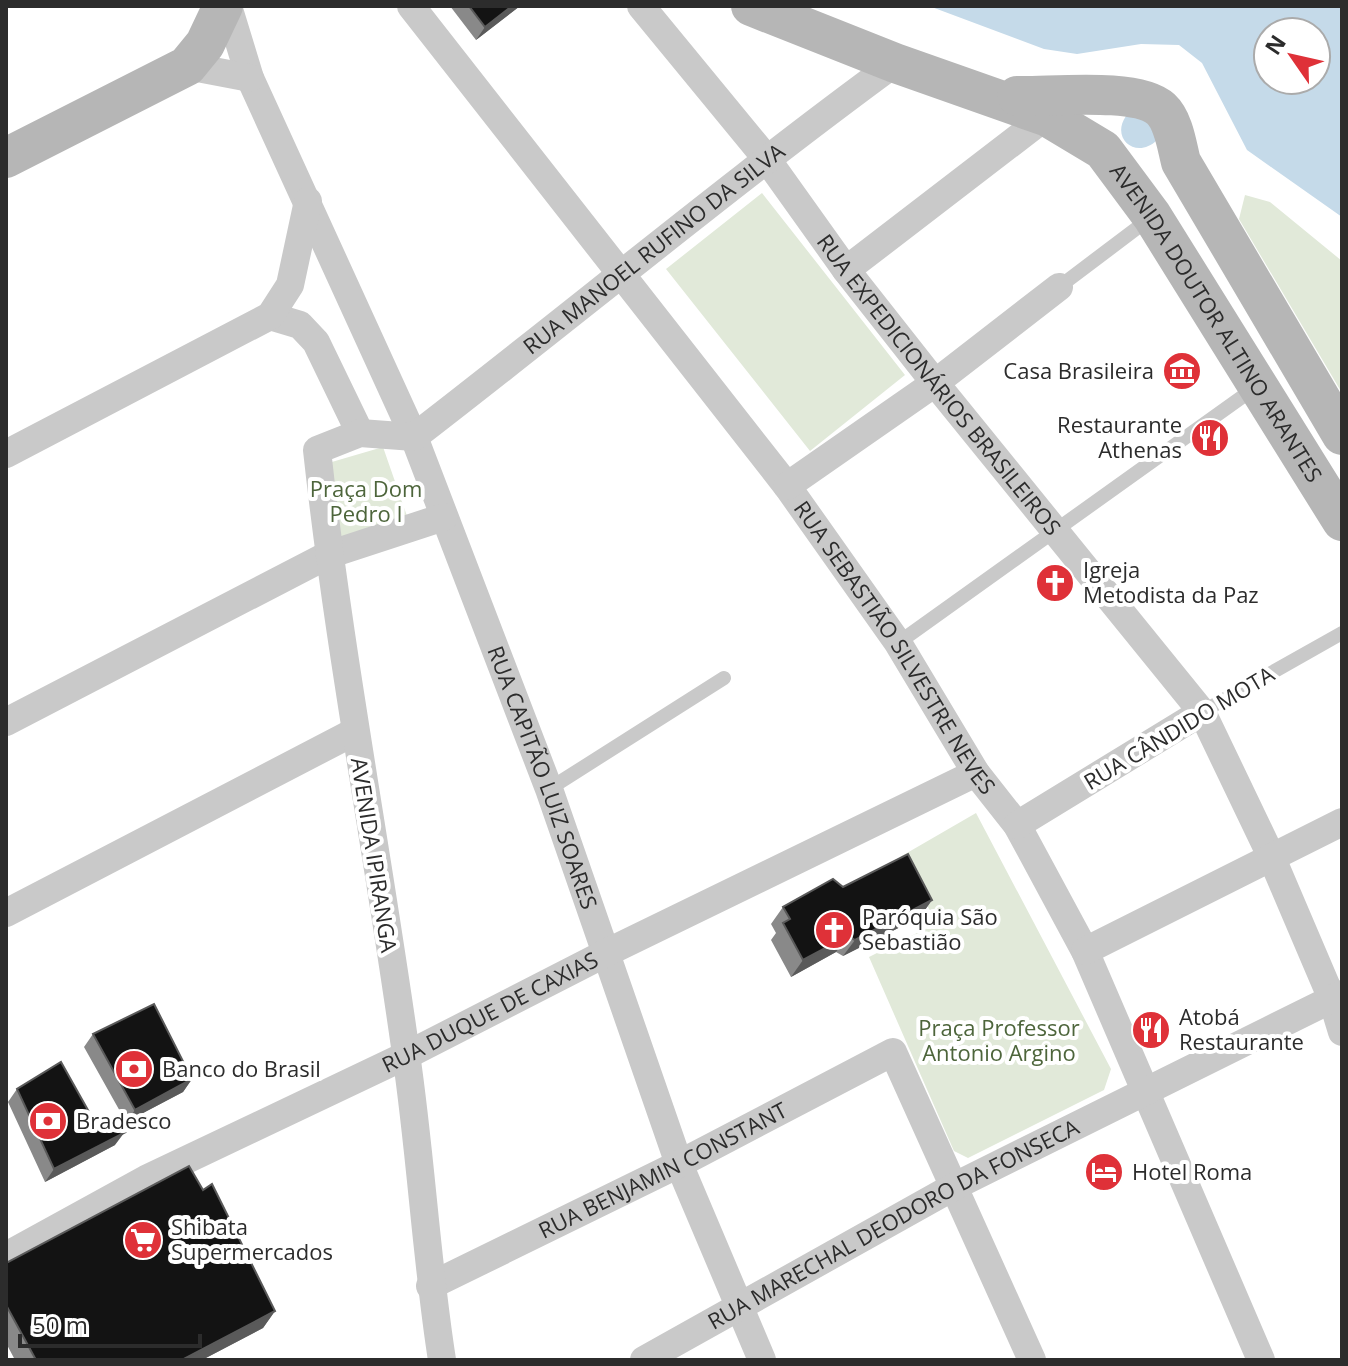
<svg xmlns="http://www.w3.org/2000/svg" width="1348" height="1366" font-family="'Open Sans',sans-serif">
<rect width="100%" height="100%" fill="#fff"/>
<!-- green -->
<path fill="#e1e9d9" d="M762,193L905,375L810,451L666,269Z
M1245,195L1270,202L1342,261V393L1239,219Z
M383,447L407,516L343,557L325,464Z
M976,813L1111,1069L1104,1090L968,1158L954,1151L869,957L929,927L933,916L900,857Z"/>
<!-- water -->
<path fill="#c5dae9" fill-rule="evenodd" d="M929,6H1342V217L1247,150L1202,63L1179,45L1141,44L1077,54L1044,49ZM1268,32H1316V80H1268Z
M1144,111L1157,140C1137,160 1110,139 1126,116Z"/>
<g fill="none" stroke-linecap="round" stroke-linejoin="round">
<!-- service -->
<path stroke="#c9c9c9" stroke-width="14" d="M1059,287L1149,219
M898,643L1256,387
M1202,712L1342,633
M549,789L724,678"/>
<!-- minor -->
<g stroke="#c9c9c9" stroke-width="28">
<path id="s1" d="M228,6L250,78L414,437L549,789L679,1164L762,1360"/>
<path id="s2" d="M411,6L787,486L898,643L976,773L1017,825L1085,951L1261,1360"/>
<path id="s3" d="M641,6L766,158L846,270L935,383L1202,712L1271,856L1332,999L1342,1032"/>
<path d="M187,66L250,78"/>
<path d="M846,270L1057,108"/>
<path d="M270,316L300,325L316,342L360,433"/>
<path d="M6,454L270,316L290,285L308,201"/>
<path d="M787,486L935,383L1059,287"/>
<path d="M6,722L328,555L444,517"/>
<path d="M1017,825L1202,712"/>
<path d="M6,913L354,732"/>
<path d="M1085,951L1342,822"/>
<path id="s4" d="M6,1256L146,1179L407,1055L608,952L976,773"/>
<path id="s5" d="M430,1286L679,1164L893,1052L1032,1360"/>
<path id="s6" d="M442,1360C426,1258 421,1156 406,1054C378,852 339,652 317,450L360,433L414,437C575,313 731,183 895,63"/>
<path id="s7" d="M644,1360L955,1186L1342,994"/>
</g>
<!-- secondary -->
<g stroke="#b6b6b6" stroke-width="40">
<path id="s8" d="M751,6L895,63L1048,117L1103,150L1152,216L1342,521"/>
<path d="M1017,96C1050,97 1137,87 1161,109C1174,121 1177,147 1181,162L1342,435"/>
<path d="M6,158L187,66L205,44L223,6"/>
</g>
</g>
<!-- wall -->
<path fill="#898989" d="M450,6H520L476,40Z
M843,887L932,900L920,917L843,956L836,952L791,977L771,940L776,933L771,924L783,907Z
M93,1034L192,1079L183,1092L126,1122L84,1047Z
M17,1089L98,1128L115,1145L45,1182L8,1102Z
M6,1263L275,1311L263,1328L202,1360H15L6,1343Z"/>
<!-- shaded-wall -->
<path fill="#5a5a5a" d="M512,6H520L476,40L485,27Z
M932,900L920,917L843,956L855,940Z
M848,936L836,952L791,977L803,960Z
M192,1079L183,1092L126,1122L135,1110Z
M124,1133L115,1145L45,1182L54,1169Z
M275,1311L263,1328L202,1360H182Z"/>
<!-- building -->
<path fill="#131313" stroke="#5a5a5a" stroke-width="2" d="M469,6H512L485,27Z
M908,854L932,900L855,940L848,936L803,960L783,923L790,919L783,907L833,879L843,887Z
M154,1004L192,1079L135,1110L93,1034Z
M61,1062L98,1128L124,1133L54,1169L17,1089Z
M189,1166L203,1190L212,1184L275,1311L182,1360H36L6,1305V1263Z"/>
<!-- icons -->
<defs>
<symbol id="museum-disc" viewBox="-11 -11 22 22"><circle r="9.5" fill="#df3138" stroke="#fff"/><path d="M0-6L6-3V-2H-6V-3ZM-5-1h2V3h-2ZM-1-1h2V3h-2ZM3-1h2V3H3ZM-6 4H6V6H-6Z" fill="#fff"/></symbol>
<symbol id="restaurant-disc" viewBox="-11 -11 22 22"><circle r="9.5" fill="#df3138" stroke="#fff"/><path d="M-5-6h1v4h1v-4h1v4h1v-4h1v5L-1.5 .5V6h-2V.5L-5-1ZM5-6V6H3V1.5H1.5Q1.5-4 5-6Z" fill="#fff"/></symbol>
<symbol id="church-disc" viewBox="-11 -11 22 22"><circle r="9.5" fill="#df3138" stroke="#fff"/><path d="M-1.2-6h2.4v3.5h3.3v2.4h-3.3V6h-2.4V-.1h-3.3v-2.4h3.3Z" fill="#fff"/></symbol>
<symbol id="bank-disc" viewBox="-11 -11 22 22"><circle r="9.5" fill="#df3138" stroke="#fff"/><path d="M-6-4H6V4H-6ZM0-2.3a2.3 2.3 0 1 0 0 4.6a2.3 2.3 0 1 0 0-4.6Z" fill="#fff"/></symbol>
<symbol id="hotel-disc" viewBox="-11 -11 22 22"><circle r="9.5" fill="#df3138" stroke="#fff"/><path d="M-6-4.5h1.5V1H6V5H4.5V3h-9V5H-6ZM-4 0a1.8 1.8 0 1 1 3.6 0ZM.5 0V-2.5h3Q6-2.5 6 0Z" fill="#fff"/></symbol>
<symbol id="supermarket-disc" viewBox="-11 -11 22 22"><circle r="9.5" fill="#df3138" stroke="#fff"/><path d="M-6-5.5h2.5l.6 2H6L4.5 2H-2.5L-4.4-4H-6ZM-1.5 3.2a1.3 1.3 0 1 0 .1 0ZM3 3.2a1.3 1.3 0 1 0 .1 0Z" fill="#fff"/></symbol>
</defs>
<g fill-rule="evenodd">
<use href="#museum-disc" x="1160" y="349" width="44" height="44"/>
<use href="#restaurant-disc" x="1188" y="416" width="44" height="44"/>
<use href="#church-disc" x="1033" y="561" width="44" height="44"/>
<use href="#church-disc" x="812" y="908" width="44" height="44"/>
<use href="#restaurant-disc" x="1129" y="1008" width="44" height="44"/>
<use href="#bank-disc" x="112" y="1047" width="44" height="44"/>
<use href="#bank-disc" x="26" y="1099" width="44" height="44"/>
<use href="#hotel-disc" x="1082" y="1150" width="44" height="44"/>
<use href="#supermarket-disc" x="121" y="1218" width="44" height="44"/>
</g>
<g text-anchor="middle" stroke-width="8" stroke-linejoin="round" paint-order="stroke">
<!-- street labels -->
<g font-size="22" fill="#2c2c2c" stroke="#fff">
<text dy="8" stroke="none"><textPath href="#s6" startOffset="1324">RUA MANOEL RUFINO DA SILVA</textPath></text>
<text dy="8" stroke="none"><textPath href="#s8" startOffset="588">AVENIDA DOUTOR ALTINO ARANTES</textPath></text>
<text dy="8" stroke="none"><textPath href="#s3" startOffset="482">RUA EXPEDICIONÁRIOS BRASILEIROS</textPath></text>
<text dy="8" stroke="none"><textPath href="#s2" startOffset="804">RUA SEBASTIÃO SILVESTRE NEVES</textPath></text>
<text transform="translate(1179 728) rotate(-31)" y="8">RUA CÂNDIDO MOTA</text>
<text dy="8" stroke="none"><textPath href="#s1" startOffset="834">RUA CAPITÃO LUIZ SOARES</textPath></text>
<text transform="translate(374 855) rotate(81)" y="8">AVENIDA IPIRANGA</text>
<text dy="8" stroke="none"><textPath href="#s4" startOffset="542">RUA DUQUE DE CAXIAS</textPath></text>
<text dy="8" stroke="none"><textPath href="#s5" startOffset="260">RUA BENJAMIN CONSTANT</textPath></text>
<text dy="8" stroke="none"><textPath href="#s7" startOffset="284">RUA MARECHAL DEODORO DA FONSECA</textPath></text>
</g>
<!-- poi labels -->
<g font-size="22" fill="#2c2c2c" stroke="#fff" text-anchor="start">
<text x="1154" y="379" text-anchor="end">Casa Brasileira</text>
<text x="1182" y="433" text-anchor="end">Restaurante<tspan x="1182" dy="25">Athenas</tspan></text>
<text x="1083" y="578">Igreja<tspan x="1083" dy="25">Metodista da Paz</tspan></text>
<text x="862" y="925">Paróquia São<tspan x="862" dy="25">Sebastião</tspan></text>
<text x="1179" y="1025">Atobá<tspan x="1179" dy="25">Restaurante</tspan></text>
<text x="162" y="1077">Banco do Brasil</text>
<text x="76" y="1129">Bradesco</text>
<text x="1132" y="1180">Hotel Roma</text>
<text x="171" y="1235">Shibata<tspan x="171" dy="25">Supermercados</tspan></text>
</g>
<!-- park labels -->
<g font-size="22" fill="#4d653b" stroke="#fff">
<text x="366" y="497">Praça Dom<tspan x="366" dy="25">Pedro I</tspan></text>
<text x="999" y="1036">Praça Professor<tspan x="999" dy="25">Antonio Argino</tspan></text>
</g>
</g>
<!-- border -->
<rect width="1348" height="1366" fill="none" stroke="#2c2c2c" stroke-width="16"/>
<!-- north arrow -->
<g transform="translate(1292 56) rotate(304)"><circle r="38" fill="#ffffff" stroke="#ababab" stroke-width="2"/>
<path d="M0-6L14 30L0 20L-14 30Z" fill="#df3138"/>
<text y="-12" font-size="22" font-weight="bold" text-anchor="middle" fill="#2c2c2c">N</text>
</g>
<!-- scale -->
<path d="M20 1334v12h180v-12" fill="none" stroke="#2c2c2c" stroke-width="4"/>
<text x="32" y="1334" font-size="24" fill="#2c2c2c" stroke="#ffffff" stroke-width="6" paint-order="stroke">50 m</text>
</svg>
